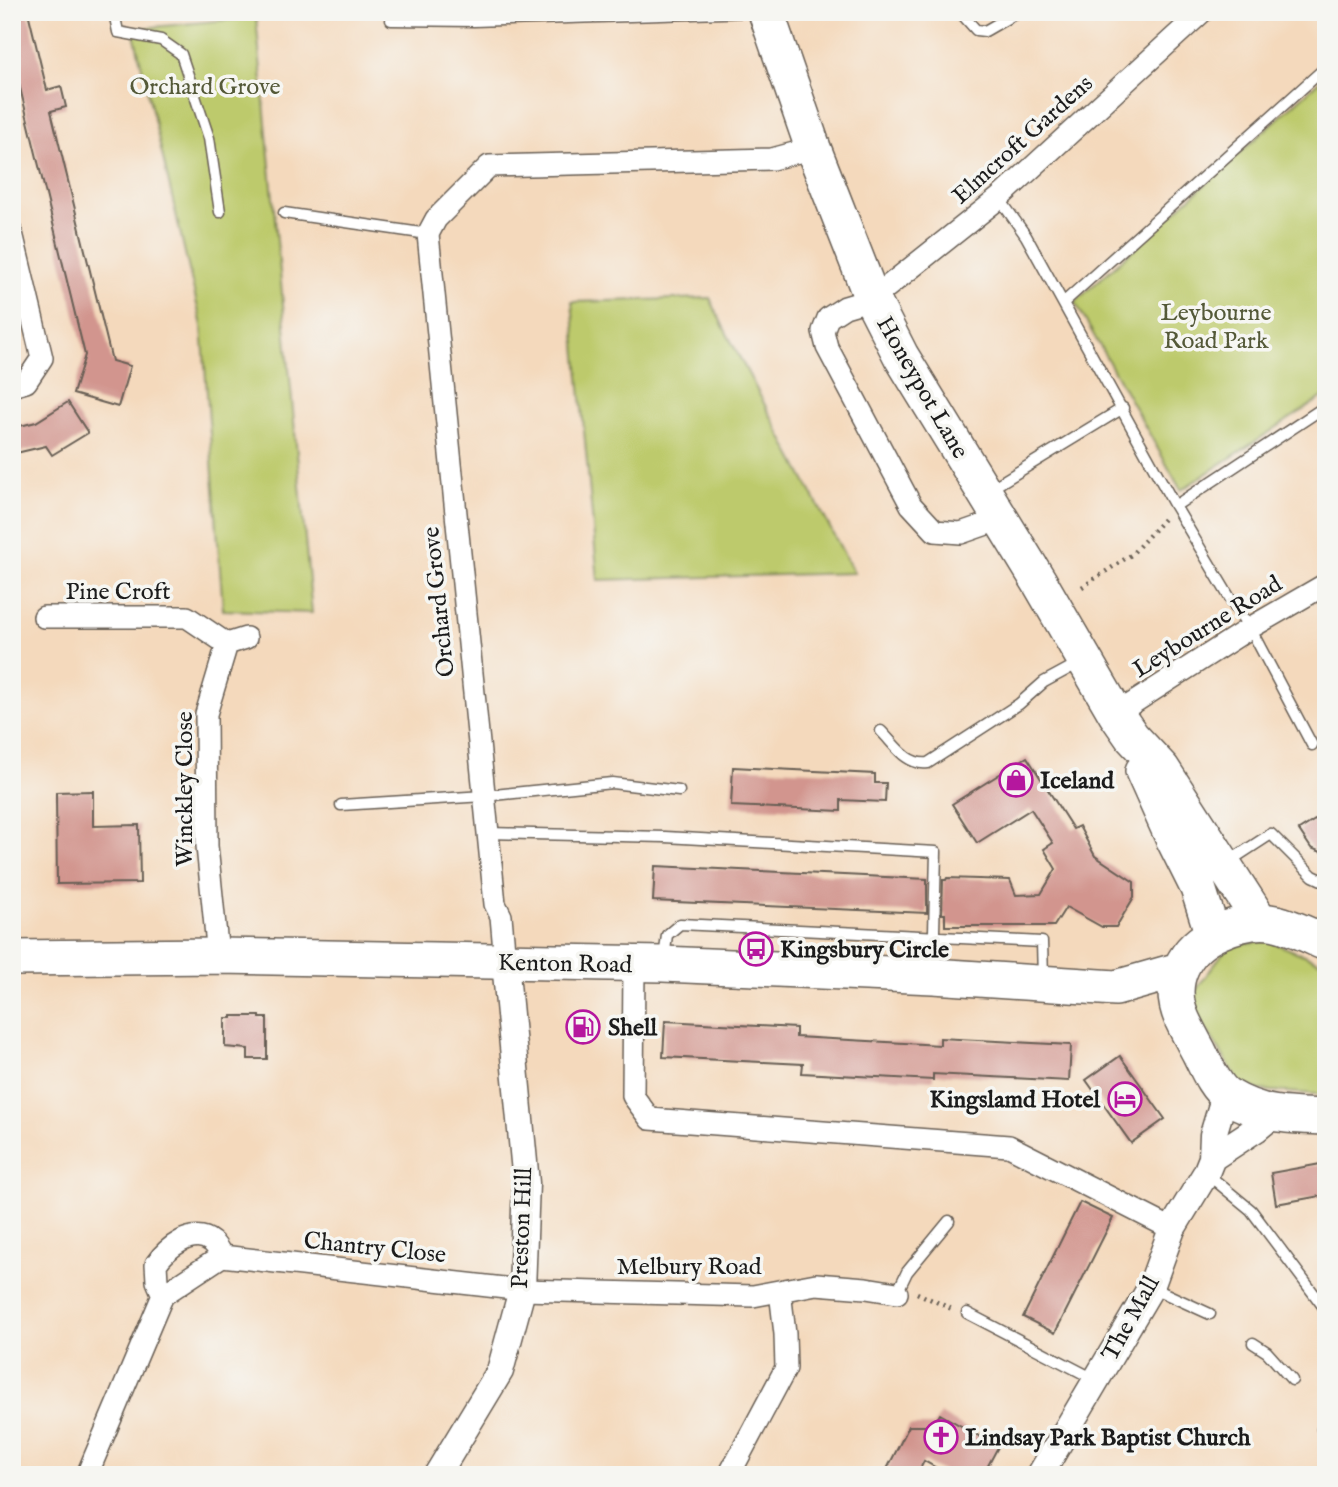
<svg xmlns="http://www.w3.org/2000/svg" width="1338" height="1487" font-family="'IM FELL English',serif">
<rect width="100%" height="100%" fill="#f6f6f2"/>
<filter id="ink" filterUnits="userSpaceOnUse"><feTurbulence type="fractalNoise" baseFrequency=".0143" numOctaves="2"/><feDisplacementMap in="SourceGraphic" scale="14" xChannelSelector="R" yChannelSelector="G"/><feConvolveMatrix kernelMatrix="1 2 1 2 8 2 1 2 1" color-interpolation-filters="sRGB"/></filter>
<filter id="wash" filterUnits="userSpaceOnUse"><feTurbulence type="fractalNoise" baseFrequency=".00686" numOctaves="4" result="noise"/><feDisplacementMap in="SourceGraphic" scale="28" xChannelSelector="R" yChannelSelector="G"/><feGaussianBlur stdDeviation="1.57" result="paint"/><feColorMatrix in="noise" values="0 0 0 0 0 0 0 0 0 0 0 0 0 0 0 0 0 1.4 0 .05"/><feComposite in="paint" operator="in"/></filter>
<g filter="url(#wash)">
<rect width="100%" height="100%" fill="#f4d9bc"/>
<!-- green -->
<path fill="#bdca6c" stroke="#6c7344" stroke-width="2" d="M256,17L312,613L223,610L202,326L133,29Z
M1326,75V395L1181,490L1075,302Z
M710,298L723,326L854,573L598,580L572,302Z
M1269,941L1326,964V1095L1259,1090L1240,1083L1194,1010L1193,994L1225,950L1245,943Z"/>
<g id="blocks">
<!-- building -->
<path fill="#d2958e" d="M12,12H28L47,90L61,86L66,107L51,111L112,361L130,366L118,407L73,394L85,355L12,55Z
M68,402L88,433L52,455L46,446L12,454V428L36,422Z
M1027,757L1073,829L1079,826L1095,856L1134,882V897L1116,927H1102L1066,907L1054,926H945V914H942L943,880H946L947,878L1010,880L1016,895L1041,894L1056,869L1044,849L1053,843L1031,809L977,843L952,804Z
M733,767L875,774V783H886L885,802L841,800V811L731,806Z
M93,791V826L139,825L140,883L57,884L56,792Z
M1326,813V854L1311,848L1299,830Z
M655,866L927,879V913L653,901Z
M232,1016H260V1018H267V1059H248V1049L225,1047V1018H232Z
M665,1021L796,1028V1037L940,1045V1038L1071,1045L1069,1081L933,1074V1080L802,1073L803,1064L663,1057Z
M1120,1056L1165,1119L1131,1143L1086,1080Z
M1326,1163V1195L1276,1204L1271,1173Z
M1080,1202L1113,1218L1055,1333L1023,1317Z
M940,1414L998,1447L983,1475H949L924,1461L917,1475H884L909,1426H933Z"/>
</g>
</g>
<g filter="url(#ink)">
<use href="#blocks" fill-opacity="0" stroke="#685e54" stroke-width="2"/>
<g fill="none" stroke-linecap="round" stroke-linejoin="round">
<defs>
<path id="service" d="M114,12L118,32L161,40L181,54L209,138L220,212
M960,12L976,30L985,31L1018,12
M391,20L474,21L752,12
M999,198L1026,236L1175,506L1237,610L1250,628L1312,745
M284,213L428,234
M1063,303L1326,67
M987,491L1123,408
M1175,506L1326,406
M881,731C895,745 907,766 928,763L1019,704L1044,682L1079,663
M341,805L484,796L612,783L679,791
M489,833L665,837L936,852L933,972
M1228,862L1271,834L1313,876L1326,882
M664,959L667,935L680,924L1042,942L1043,978
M1206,1173L1251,1210L1323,1306
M1151,1287L1210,1314
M897,1293L907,1272L949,1221
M967,1313L1096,1380
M1253,1343L1267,1352L1292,1380
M1322,1429L1326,1449"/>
<path id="minor" d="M12,233L42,358L26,382L12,386
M1001,519L961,533L935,531L911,505L827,347L823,331L828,318L845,307L872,299L999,198L1202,12
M44,617H187L227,644
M1116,714L1250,628L1326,584
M218,956L207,846L206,714L227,644L246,638
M505,962L501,916L495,904L490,853L428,234L436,219L489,166L772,159L813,148
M634,964L633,1096L650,1119L1009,1146L1172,1229
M163,1295L157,1281L156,1264C166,1249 193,1226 212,1242C216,1245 219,1251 222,1256
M87,1475L163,1295L222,1256L522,1290L753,1296L816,1284L866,1288L897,1293
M729,1475L786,1368L785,1334L780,1291"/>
<path id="tertiary" d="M1212,1158L1256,1129L1273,1115
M437,1475L500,1371L522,1290L526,1183L505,962
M1040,1475L1151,1287L1172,1229L1206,1173L1212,1158L1213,1135L1225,1095"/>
<path id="primary" d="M766,12L813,148L872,299L901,356L1040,583L1116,714L1132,737L1162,769L1260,921
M1143,771L1173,838L1198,888L1213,935
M1326,943C1310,936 1293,927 1276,923C1257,919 1237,924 1219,932C1184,947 1166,982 1182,1019C1187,1030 1193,1041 1199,1052C1206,1066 1215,1088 1228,1096C1261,1116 1289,1116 1326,1117
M12,958L218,956L663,964L933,976L1116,988L1179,970"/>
</defs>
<!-- service casing -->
<use href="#service" stroke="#685e54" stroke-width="13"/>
<!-- minor casing -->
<use href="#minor" stroke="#685e54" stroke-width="24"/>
<!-- tertiary casing -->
<use href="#tertiary" stroke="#685e54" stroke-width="29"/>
<!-- primary casing -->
<use href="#primary" stroke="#685e54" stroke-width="38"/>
<!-- path -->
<path stroke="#685e54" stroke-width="4.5" stroke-dasharray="2 5" stroke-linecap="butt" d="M1082,587L1131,555L1164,519
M917,1293L954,1310"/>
<!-- service -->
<use href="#service" stroke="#fff" stroke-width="10"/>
<!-- minor -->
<use href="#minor" stroke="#fff" stroke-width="21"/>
<!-- tertiary -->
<use href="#tertiary" stroke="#fff" stroke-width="26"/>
<!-- primary -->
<use href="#primary" stroke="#fff" stroke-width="35"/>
</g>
</g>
<!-- icons -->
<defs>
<symbol id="shop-ring" viewBox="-11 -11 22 22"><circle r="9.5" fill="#f6f6f2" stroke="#b5179e" stroke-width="1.5"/><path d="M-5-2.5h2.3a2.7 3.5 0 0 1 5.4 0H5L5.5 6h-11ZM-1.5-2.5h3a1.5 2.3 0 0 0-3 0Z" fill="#b5179e"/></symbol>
<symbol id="bus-ring" viewBox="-11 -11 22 22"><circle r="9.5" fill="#f6f6f2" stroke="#b5179e" stroke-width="1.5"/><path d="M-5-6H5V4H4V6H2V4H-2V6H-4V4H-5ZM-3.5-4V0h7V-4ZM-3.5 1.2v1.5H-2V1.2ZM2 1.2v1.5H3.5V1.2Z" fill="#b5179e"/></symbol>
<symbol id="fuel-ring" viewBox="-11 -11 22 22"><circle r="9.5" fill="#f6f6f2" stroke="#b5179e" stroke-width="1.5"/><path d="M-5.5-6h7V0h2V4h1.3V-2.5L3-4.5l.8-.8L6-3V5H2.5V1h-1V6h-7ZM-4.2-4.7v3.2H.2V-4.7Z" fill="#b5179e"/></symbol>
<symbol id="hotel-ring" viewBox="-11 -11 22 22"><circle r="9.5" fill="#f6f6f2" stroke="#b5179e" stroke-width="1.5"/><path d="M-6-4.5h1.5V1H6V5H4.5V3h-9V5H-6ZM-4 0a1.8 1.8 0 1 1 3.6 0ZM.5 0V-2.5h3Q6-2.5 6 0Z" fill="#b5179e"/></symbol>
<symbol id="church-ring" viewBox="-11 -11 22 22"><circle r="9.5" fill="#f6f6f2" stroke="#b5179e" stroke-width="1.5"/><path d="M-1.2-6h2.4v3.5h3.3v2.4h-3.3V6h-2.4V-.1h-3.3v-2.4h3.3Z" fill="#b5179e"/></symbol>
</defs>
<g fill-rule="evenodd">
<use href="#shop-ring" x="997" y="761" width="38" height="38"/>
<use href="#bus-ring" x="737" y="930" width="38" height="38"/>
<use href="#fuel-ring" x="564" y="1008" width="38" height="38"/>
<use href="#hotel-ring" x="1106" y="1080" width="38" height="38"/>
<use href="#church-ring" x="922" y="1418" width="38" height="38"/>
</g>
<g text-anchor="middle" stroke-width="7" stroke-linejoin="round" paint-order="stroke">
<!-- park labels -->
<g font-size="24" fill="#545938" stroke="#f6f6f2">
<text x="205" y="94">Orchard Grove</text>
<text x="1216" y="320">Leybourne<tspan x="1216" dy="28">Road Park</tspan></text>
</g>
<!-- street labels -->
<g font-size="24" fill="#1c1c1c" stroke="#f6f6f2">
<text transform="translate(1022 139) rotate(-42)" y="8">Elmcroft Gardens</text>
<text transform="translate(923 387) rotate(60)" y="8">Honeypot Lane</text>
<text x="118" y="599">Pine Croft</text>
<text transform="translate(438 602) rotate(-96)" y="8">Orchard Grove</text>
<text transform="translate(1207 626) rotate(-32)" y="8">Leybourne Road</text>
<text transform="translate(184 789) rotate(-90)" y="8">Winckley Close</text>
<text transform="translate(565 963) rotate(1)" y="8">Kenton Road</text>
<text transform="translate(521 1228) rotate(-88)" y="8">Preston Hill</text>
<text transform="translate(375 1247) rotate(6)" y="8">Chantry Close</text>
<text x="689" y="1274">Melbury Road</text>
<text transform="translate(1130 1318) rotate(-61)" y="8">The Mall</text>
</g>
<!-- poi labels -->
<g font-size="24" font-weight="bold" fill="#1c1c1c" stroke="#f6f6f2" text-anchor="start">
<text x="1040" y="788">Iceland</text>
<text x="780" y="957">Kingsbury Circle</text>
<text x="608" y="1035">Shell</text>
<text x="1100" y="1107" text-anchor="end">Kingslamd Hotel</text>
<text x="965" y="1445">Lindsay Park Baptist Church</text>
</g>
</g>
<!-- margin -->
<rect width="1338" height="1487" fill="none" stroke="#f6f6f2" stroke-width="42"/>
</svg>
